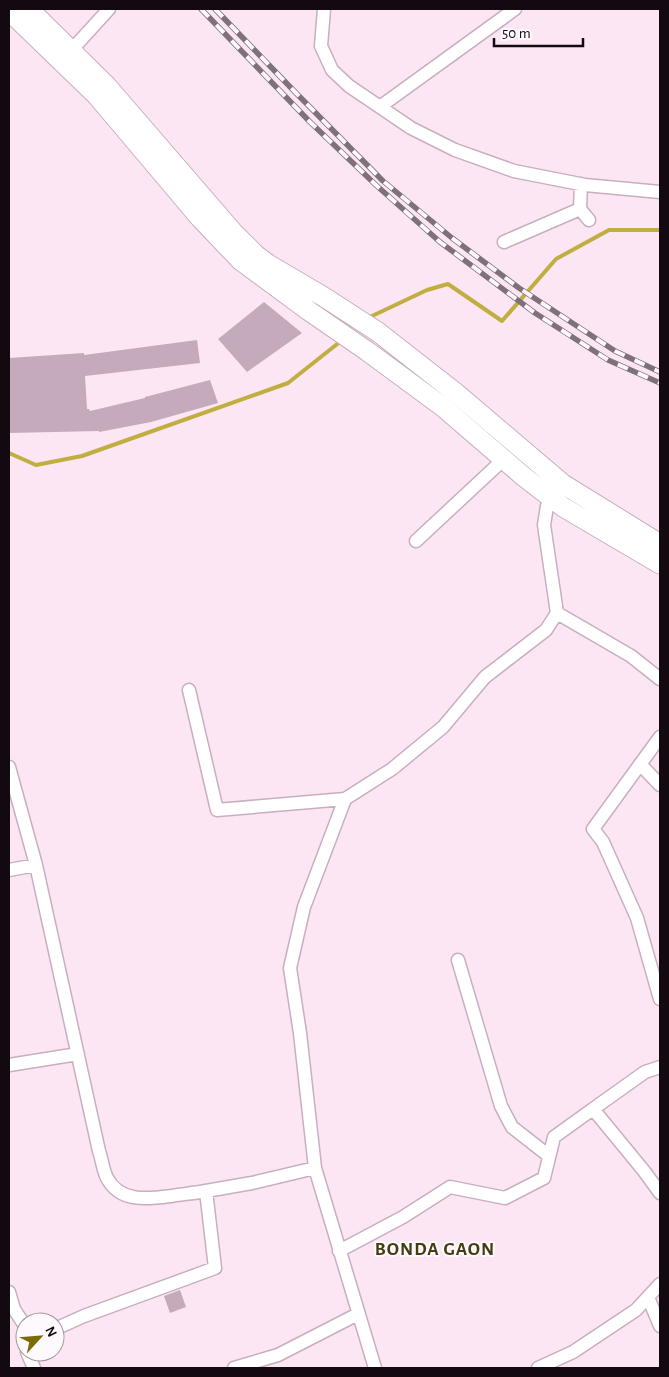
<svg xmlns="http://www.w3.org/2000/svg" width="669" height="1377" font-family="'Alegreya Sans',sans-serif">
<rect width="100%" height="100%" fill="#fce6f4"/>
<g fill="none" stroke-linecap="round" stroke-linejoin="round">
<!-- stream -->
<path stroke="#c1ae40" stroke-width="4" d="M368,320L372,316L427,290L448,284L502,321L556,259L609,230H660
M9,453L36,465L82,456L288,383L341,341"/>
</g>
<!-- building -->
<path fill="#c4aabb" d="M264,302L302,333L247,372L218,339Z
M197,340L200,363L85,376L87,409H89L90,411L145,398V397L210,380L218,403L151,422L99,432V431L9,433V358L84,353V355Z
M180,1290L186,1307L170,1313L164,1296Z"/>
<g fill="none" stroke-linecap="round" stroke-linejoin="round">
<defs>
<path id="street" d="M324,9L321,46L332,70L349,86L411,128L455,150L514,171L585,185L660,192
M70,48L78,43L109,9
M381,106L515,9
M581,184L580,209L589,220
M504,242L580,209
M416,541L504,459
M557,613L631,656L660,679
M189,690L217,810L345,799
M660,737L593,829L603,842L637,918L660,999
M640,764L660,785
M9,767L36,865L99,1151C102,1160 103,1170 107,1178C120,1203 148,1199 171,1196C183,1194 195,1193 206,1191
M9,870L36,865
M458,960L501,1106L512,1127L549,1156
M9,1065L78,1054
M660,1067L645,1072L593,1109L644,1171L660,1193
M339,1251L403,1217L450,1187L505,1198L544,1178L554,1137L593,1109
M9,1292L14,1309L25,1326
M648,1297L660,1326
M55,1329L84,1316L215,1268L206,1191L252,1183L315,1168
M27,1352L34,1368
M234,1368L278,1355L358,1314
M375,1368L315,1168L300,1033L290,968L304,907L345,799L392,769L443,727L485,677L546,630L557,613L544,525L547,506L555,494
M538,1368L573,1352L636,1310L660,1284"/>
<path id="primary" d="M29,9L107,86L233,232L256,255L268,264L324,297L378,332L456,393L563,484L660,544
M9,11L97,96L200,218L240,260L309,311L367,351L443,407L523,476L563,507L660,564"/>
</defs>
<!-- street casing -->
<use href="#street" stroke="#c8aebf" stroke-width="15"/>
<!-- primary casing -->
<use href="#primary" stroke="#c8aebf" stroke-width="21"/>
<!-- street -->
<use href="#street" stroke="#fff" stroke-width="12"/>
<!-- primary -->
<use href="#primary" stroke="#fff" stroke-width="19"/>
<defs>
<path id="rail" d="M201,9L310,122L377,186L440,242L535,313L608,360L660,383
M215,9L296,93L383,181L452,238L519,288L615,351L660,372"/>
</defs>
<!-- rail casing -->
<use href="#rail" stroke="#7f717b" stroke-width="5.5"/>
<!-- rail -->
<use href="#rail" stroke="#fef9fc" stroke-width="4" stroke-dasharray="11" stroke-linecap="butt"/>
</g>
<g text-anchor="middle" stroke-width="4" stroke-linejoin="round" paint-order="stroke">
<!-- district labels -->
<g font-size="19" font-weight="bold" letter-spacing="1" fill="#443d13" stroke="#fef9fc">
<text x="435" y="1255">BONDA GAON</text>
</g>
</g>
<!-- border -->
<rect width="669" height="1377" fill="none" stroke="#120a10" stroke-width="20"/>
<!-- north arrow -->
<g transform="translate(40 1337) rotate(64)"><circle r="24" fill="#fef9fc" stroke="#a0999e"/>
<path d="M0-4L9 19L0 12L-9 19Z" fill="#7b6b05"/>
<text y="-8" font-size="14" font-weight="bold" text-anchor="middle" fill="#120a10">N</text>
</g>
<!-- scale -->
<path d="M494 38v8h89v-8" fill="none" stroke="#120a10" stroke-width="2.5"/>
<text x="502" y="38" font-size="15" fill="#120a10" stroke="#fef9fc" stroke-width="4" paint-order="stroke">50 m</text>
</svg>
